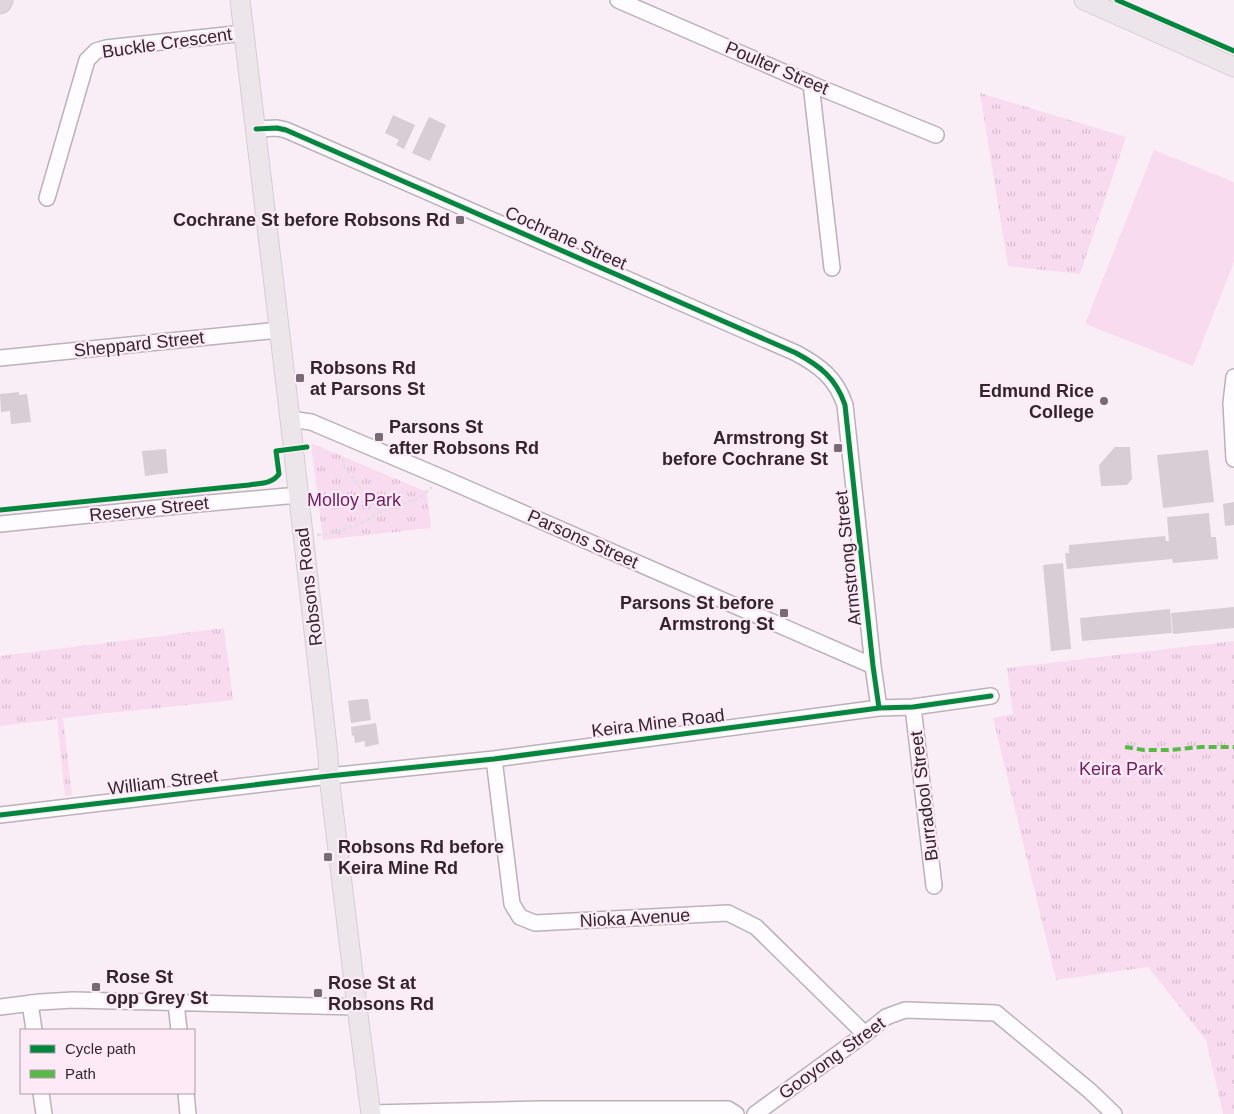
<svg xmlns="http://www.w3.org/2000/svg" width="1234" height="1114" font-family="Arial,sans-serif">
<defs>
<pattern id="grass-tufts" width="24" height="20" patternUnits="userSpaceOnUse" patternTransform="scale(1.25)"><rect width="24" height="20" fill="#f9dbef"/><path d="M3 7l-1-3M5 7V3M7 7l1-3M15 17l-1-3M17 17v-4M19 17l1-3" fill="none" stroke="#d6bccd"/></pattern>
</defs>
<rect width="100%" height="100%" fill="#faeef6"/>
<!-- grass -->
<path fill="url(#grass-tufts)" d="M980,93L1126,137L1080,274L1008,266Z
M311,443L427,492L431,528L323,540Z
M224,628L233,700L63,718L72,795L65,796L57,719L0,726V656Z
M1234,641V1114H1223L1206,1040L1148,967L1056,980L993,718L1013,714L1007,668Z"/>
<!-- pitch -->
<path fill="#f9dbef" d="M1154,150L1234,182V262L1193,366L1085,324Z"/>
<!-- building -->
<path fill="#d8cdd4" d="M393,115L415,125L404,149L396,145L399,140L385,133Z
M429,117L446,125L430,161L412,153Z
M19,392V395L27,394L31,422L11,424L10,411L1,412L0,394Z
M1115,447H1130L1132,479L1127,485L1101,486L1099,465Z
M166,449L168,473L145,476L142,451Z
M1208,450L1214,502L1163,508L1157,455Z
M1234,502V525L1225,526L1223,504Z
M1209,513L1211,537H1216L1218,559L1173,563L1172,559L1067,569L1065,553H1069V545L1165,536L1166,541H1169L1167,517Z
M1063,563L1071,649L1051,651L1043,565Z
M1234,607V628L1173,634L1171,613Z
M1170,609L1172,633L1082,641L1080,618Z
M362,699H368L371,720L351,723L348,701Z
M376,723L379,744L365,747V741L355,743L354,735L352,736L351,727Z"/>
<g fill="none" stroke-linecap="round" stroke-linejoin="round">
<defs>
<path id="minor" d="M618,0L811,84L936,135
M811,84L832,268
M256,129L277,128L286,130L796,353C820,366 836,378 845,405L873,666L879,708
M47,198L87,60L96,51L106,48L244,33
M0,358L279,330
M1234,377L1231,403L1234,459
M290,419L311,422L443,478L873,666
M0,524L198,504L298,495
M913,707L934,886
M494,759L512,904L520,917L535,923L728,913L756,927L865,1034
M0,815L329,776L494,759L879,708L913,707L991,696
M30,1003L34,1030
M176,1003L179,1030
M0,1007L40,1002L73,1000L357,1007
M41,1093L44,1114
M186,1093L188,1114
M371,1113L543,1109H728L736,1114
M755,1114L865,1034L886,1017L905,1010L996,1013L1090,1091L1114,1114"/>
<path id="major" d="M240,0L290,419L328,755L329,776L357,1007L371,1114
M1084,0L1234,67"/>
<path id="highway" d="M0,2L1,0"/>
</defs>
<!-- minor casing -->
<use href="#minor" stroke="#bcb1b8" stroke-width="18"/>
<!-- major casing -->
<use href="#major" stroke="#d4cdd2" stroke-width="21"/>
<!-- highway casing -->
<use href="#highway" stroke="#d4cdd2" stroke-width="25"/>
<!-- path -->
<path stroke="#e2dee1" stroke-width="2.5" stroke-dasharray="4 2.5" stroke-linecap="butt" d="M343,459L344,467L380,512
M317,535L328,534L360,524L380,512L419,498L432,487"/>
<!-- minor -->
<use href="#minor" stroke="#fefcfe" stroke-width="15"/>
<!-- major -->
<use href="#major" stroke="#ece6ea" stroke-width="19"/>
<!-- highway -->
<use href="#highway" stroke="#e1d5dd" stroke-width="22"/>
<!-- quiet -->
<path stroke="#58b947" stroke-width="4" stroke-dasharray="8 4" stroke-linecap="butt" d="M1125,747L1144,750H1170L1201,747H1234"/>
<defs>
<path id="cycleway" d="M1117,0L1234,51
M256,129L277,128L286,130L796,353C820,366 836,378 845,405L873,666L879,708
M0,510L249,485C260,483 272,484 279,474L276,451L307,447
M0,815L329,776L494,759L879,708L913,707L991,696"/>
</defs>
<!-- cycleway casing -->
<use href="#cycleway" stroke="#feeaf7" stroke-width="8"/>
<!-- cycleway -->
<use href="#cycleway" stroke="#00873e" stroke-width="5"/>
</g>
<!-- markers -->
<g fill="#786c74" stroke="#feeaf7" stroke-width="2">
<rect x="455" y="215" width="10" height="10" rx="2.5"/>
<rect x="295" y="373" width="10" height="10" rx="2.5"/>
<circle cx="1104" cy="401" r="5"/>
<rect x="374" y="432" width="10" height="10" rx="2.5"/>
<rect x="833" y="443" width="10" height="10" rx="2.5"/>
<rect x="779" y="608" width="10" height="10" rx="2.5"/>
<rect x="323" y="852" width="10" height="10" rx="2.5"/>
<rect x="91" y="982" width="10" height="10" rx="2.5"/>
<rect x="313" y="988" width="10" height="10" rx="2.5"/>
</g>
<g text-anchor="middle" stroke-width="4.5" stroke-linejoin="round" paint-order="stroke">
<!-- street labels -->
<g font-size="18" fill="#32262e" stroke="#feeaf7">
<text transform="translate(167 43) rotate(-8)" y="6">Buckle Crescent</text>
<text transform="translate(777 68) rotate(23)" y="6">Poulter Street</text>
<text transform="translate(566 238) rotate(24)" y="6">Cochrane Street</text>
<text transform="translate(139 344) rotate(-6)" y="6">Sheppard Street</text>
<text transform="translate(149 509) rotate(-6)" y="6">Reserve Street</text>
<text transform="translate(583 539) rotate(24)" y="6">Parsons Street</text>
<text transform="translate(848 558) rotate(-96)" y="6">Armstrong Street</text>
<text transform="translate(309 587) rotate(-97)" y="6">Robsons Road</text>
<text transform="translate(658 723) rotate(-7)" y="6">Keira Mine Road</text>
<text transform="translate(163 782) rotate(-7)" y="6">William Street</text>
<text transform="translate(924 796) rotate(-97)" y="6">Burradool Street</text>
<text transform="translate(635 918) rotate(-3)" y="6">Nioka Avenue</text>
<text transform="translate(832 1058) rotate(-36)" y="6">Gooyong Street</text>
</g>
<!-- poi labels -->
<g font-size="18" font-weight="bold" fill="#32262e" stroke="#feeaf7" text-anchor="start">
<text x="450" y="226" text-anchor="end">Cochrane St before Robsons Rd</text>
<text x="310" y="374">Robsons Rd<tspan x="310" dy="21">at Parsons St</tspan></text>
<text x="1094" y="397" text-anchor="end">Edmund Rice<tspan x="1094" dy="21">College</tspan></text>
<text x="389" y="433">Parsons St<tspan x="389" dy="21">after Robsons Rd</tspan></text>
<text x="828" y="444" text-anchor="end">Armstrong St<tspan x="828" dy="21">before Cochrane St</tspan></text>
<text x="774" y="609" text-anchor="end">Parsons St before<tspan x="774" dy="21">Armstrong St</tspan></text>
<text x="338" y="853">Robsons Rd before<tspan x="338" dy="21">Keira Mine Rd</tspan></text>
<text x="106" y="983">Rose St<tspan x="106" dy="21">opp Grey St</tspan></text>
<text x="328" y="989">Rose St at<tspan x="328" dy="21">Robsons Rd</tspan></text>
</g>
<!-- park labels -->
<g font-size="18" fill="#711c5d" stroke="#feeaf7">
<text x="354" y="506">Molloy Park</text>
<text x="1121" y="775">Keira Park</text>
</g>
</g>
<!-- legend -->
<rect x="20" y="1029" width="175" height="65" fill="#feeaf7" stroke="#ac9ca7"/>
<rect x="30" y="1045" width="25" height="8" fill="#00873e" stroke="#ac9ca7"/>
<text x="65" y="1054" font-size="15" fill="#32262e">Cycle path</text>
<rect x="30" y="1070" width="25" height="8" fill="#58b947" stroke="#ac9ca7"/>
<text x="65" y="1079" font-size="15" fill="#32262e">Path</text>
</svg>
